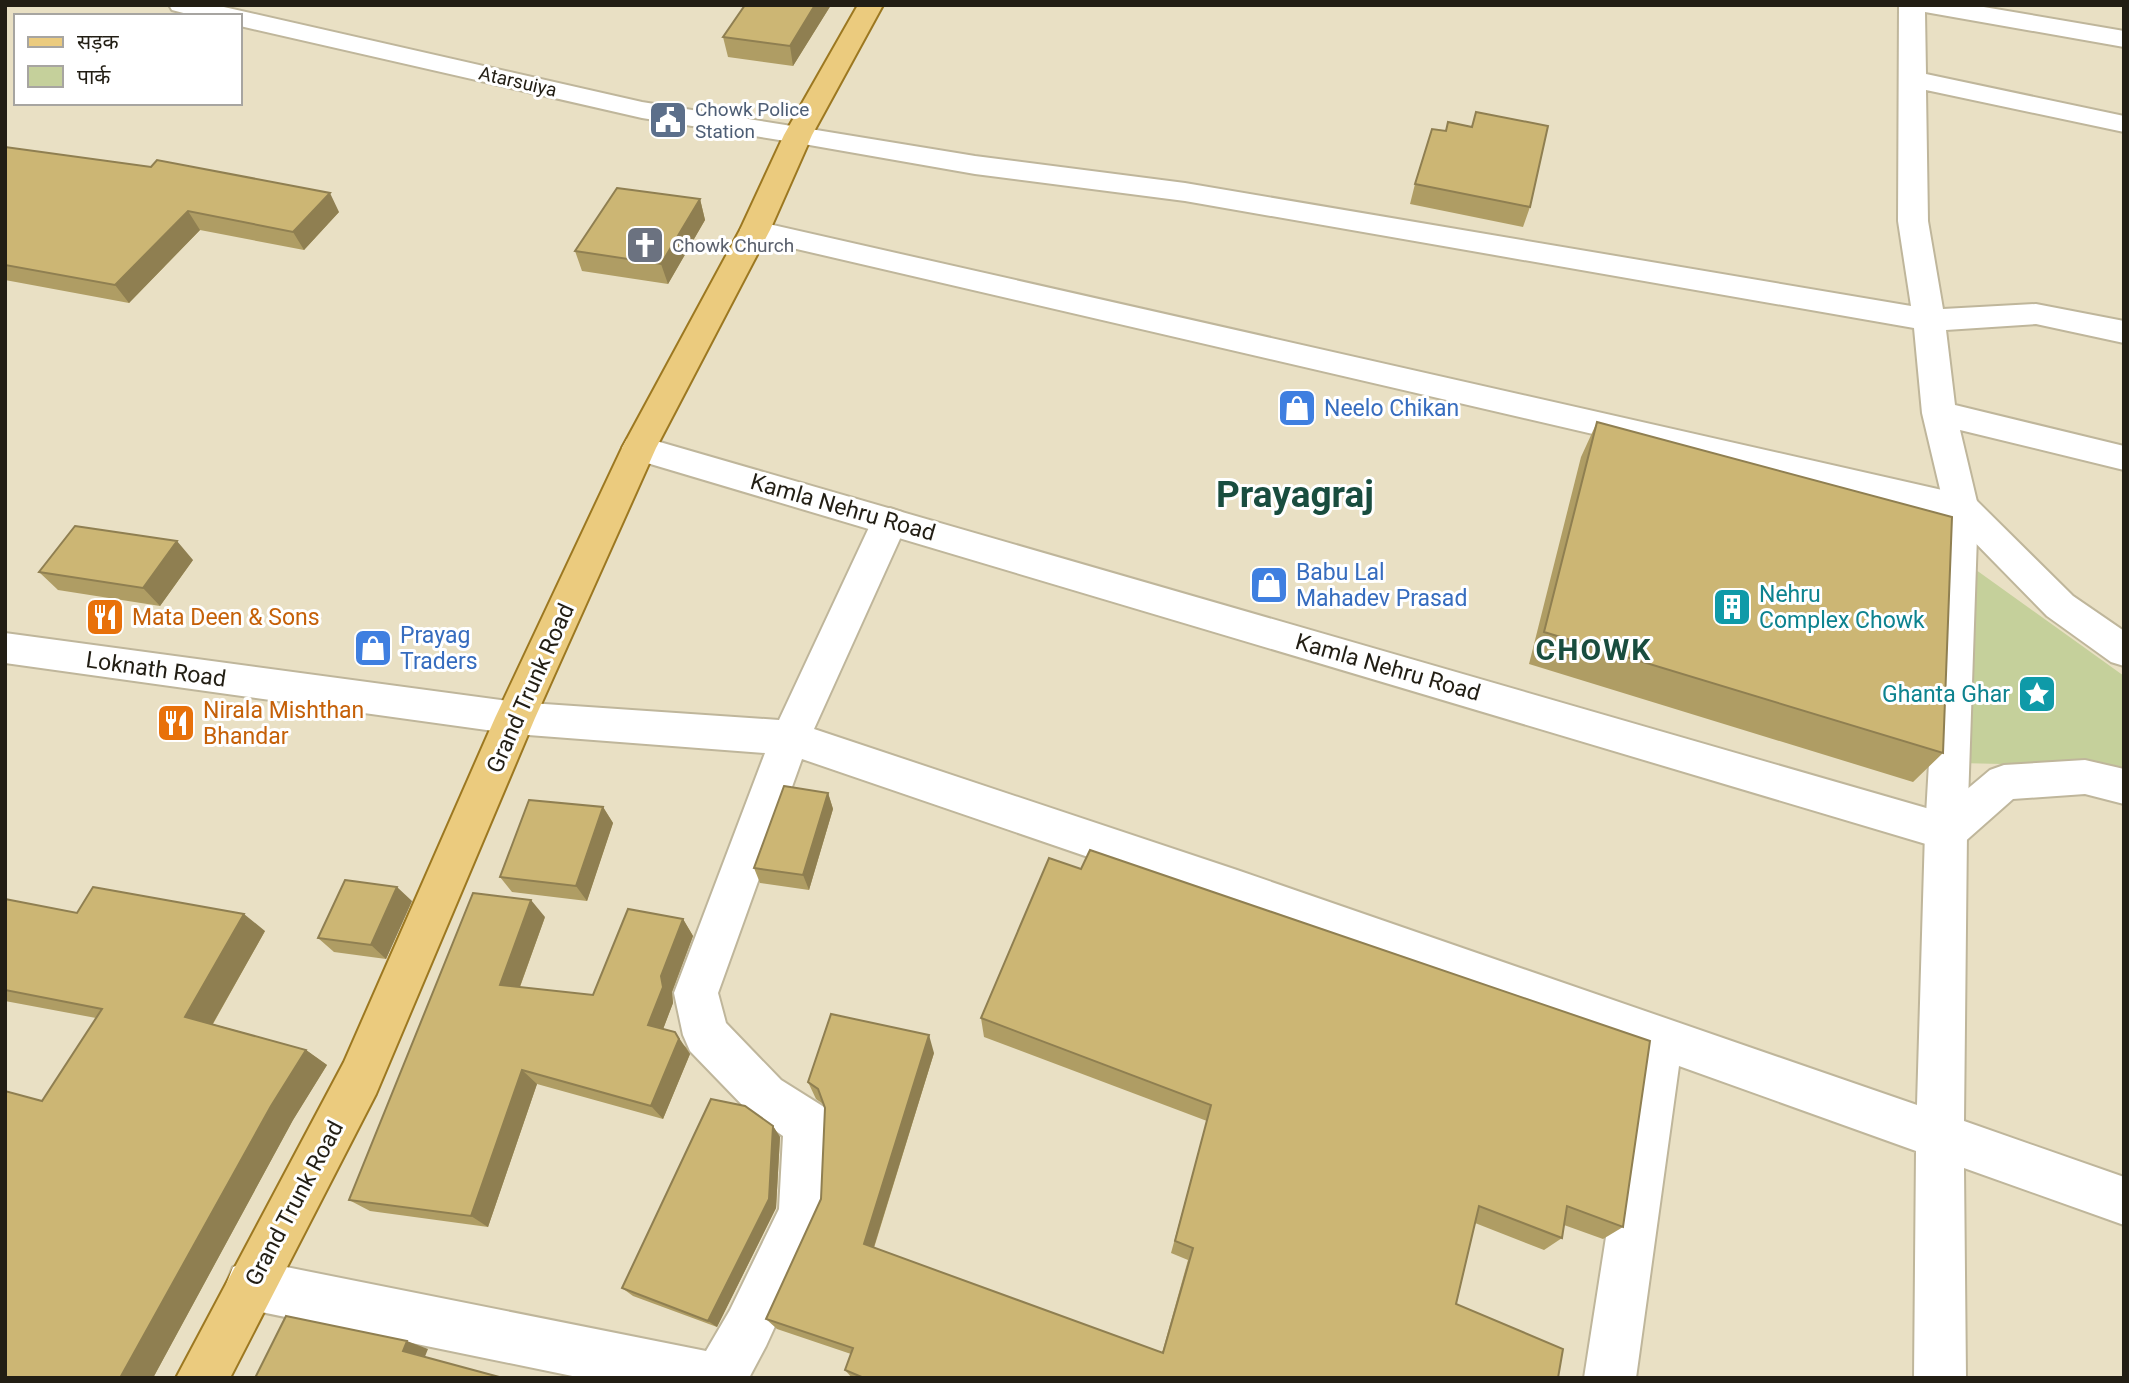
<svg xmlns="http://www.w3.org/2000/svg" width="2129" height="1383" font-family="Roboto,'Noto Sans Devanagari',sans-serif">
<rect width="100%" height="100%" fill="#e9e0c4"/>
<!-- green -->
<path fill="#c5d09b" d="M1965,562L2124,676V779L2081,766L1959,763Z"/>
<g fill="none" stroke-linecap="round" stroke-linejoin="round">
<defs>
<path id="minor" d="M1899,5H1972L2124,31V47L1925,12L1926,74L2124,116V132L1926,90L1928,221L1943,309L2036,304L2124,321V343L2036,324L1946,330L1955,405L2124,446V470L1960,430L1978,506L1967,832L1964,1121L2124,1177V1225L1964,1168L1966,1378H1914L1916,1151L1679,1066L1636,1378H1584L1635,1051L1237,908L802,759L718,993L726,1023L781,1080L824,1107L830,1124L827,1212L766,1346L749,1378H582L251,1310L233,1303L226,1285L233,1267L251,1260L706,1351L730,1310L779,1209L783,1136L749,1112L690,1051L683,1035L674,993L765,753L515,734L5,663V633L515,702L779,720L872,521L878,512L890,508L902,512L908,521L814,729L1237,870L1917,1105L1925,832L1944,506L1922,413L1914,328L1185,201L975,174L798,143L788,141L784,135L788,129L798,127L975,156L1185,183L1911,306L1898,221Z"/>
<path id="tertiary" d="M169,5H215L642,102L798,127L808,129L812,135L808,141L798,143L642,118L240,26V16H195L172,10Z"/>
<path id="secondary" d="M755,221L1973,497L2073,596L2124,631V666L2111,662L2047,616L1950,517L745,237L740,230L745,223Z
M639,436L1940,812L1990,770L2004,765L2085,760L2124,769V804L2085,794L2013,799L1961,845L1946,850L627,457L622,448L627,439Z"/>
<path id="primary" d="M858,5H883L812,135L770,230L656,448L535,718L376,1094L230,1378H176L344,1062L495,718L622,448L740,230L784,135Z"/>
</defs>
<!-- minor casing -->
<use href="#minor" stroke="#bfb69b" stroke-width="4"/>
<!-- tertiary casing -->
<use href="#tertiary" stroke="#bfb69b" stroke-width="4"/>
<!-- secondary casing -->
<use href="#secondary" stroke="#bfb69b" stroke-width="4"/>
<!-- primary casing -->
<use href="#primary" stroke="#9c7821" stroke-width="4"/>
<!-- minor -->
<use href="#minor" fill="#fff" fill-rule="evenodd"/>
<!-- tertiary -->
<use href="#tertiary" fill="#fff" fill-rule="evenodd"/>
<!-- secondary -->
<use href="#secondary" fill="#fff" fill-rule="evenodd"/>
<!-- primary -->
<use href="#primary" fill="#ebcb7e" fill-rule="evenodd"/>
</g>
<!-- wall -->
<path fill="#af9d64" d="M831,5L793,66L728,57L723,37Z
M5,147L339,212L304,250L200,230L129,303L5,280Z
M1415,184L1530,207L1523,227L1410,204Z
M700,199L705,220L668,284L582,271L575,251Z
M1597,422L1943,753L1913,782L1529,664L1581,457Z
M193,560L160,606L58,590L39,572Z
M828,793L833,809L809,890L760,883L754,868Z
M603,807L613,823L587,901L512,892L500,877Z
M1049,858L1623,1227L1603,1239L1564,1225L1562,1238L1544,1250L1475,1223L1456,1304L1558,1378H852L845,1370L851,1354L777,1329L766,1319L821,1199L825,1108L823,1104L816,1099L808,1082L934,1053L874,1248L1162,1353L1188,1260L1171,1253L1207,1121L984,1037L981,1018Z
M5,899L77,913L265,931L213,1024L306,1050L327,1065L293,1120L153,1378H5L42,1101L96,1018L5,1001Z
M412,901L386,959L334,952L318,938Z
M545,917L520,987L593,995L683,919L693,936L672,992L673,1003L663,1029L686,1047L690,1054L663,1119L537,1084L488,1227L370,1211L349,1200Z
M773,1126L780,1137L776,1208L717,1327L633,1296L622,1288Z"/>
<!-- shaded-wall -->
<path fill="#8f7f51" d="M815,5H831L793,66L790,46Z
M330,193L339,212L304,250L293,232Z
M700,199L705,220L668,284L661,264Z
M188,211L200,230L129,303L115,285Z
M177,541L193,560L160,606L143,588Z
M828,793L833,809L809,890L803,875Z
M603,807L613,823L587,901L576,886Z
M397,887L412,901L386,959L371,945Z
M531,900L545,917L515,1000L500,985Z
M244,914L265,931L208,1032L185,1017Z
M683,919L693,936L672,992L673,1003L659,1040L648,1025L661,976Z
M675,1032L690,1054L663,1119L651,1106Z
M929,1035L934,1053L871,1256L864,1244Z
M306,1050L327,1065L293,1120L153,1378H120L271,1106Z
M522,1070L537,1084L488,1227L471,1216Z
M773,1126L780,1137L776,1208L717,1327L708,1321Z
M407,1341L428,1349L424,1359L403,1351Z"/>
<!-- building -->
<path fill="#ccb674" stroke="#8f7f51" stroke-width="2" d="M745,5H815L790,46L723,37Z
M1476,112L1548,126L1530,207L1415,184L1432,129L1446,131L1448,122L1472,127Z
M5,147L151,167L157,160L330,193L293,232L188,211L115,285L5,265Z
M617,188L700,199L661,264L575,251Z
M1597,422L1952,517L1943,753L1544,632Z
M75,526L177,541L143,588L39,572Z
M784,786L828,793L803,875L754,868Z
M529,800L603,807L576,886L500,877Z
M1090,850L1650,1041L1623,1227L1567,1206L1562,1238L1479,1206L1456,1304L1563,1349L1558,1378H864L845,1370L853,1348L766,1319L821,1199L825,1108L818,1089L808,1082L831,1014L929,1035L864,1244L1163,1353L1193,1248L1175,1241L1211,1105L981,1018L1049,858L1081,869Z
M345,880L397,887L371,945L318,938Z
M93,887L244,914L185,1017L306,1050L271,1106L120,1378H5V1091L42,1101L102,1009L5,990V899L77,913Z
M473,893L531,900L500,985L593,995L628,909L683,919L661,976L663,987L648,1025L675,1032L679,1039L651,1106L522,1070L471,1216L349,1200Z
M711,1099L745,1106L773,1126L769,1199L708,1321L622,1288Z
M286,1316L407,1341L403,1351L503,1378H255Z"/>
<!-- icons -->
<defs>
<symbol id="civic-square" viewBox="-11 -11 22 22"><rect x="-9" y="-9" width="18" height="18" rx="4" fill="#5c6f8a" stroke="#fff"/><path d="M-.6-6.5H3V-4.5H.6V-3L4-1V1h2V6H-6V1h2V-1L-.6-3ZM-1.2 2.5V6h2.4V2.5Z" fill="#fff"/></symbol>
<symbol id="church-square" viewBox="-11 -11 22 22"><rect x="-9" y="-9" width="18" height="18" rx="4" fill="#6b7280" stroke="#fff"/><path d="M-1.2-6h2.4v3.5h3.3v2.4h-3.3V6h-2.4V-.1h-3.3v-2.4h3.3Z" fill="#fff"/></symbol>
<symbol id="shop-square" viewBox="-11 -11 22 22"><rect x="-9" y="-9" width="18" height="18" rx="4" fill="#3f7fe0" stroke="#fff"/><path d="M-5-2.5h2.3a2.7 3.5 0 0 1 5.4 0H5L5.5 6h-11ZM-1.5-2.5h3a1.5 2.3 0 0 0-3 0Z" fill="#fff"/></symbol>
<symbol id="building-square" viewBox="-11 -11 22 22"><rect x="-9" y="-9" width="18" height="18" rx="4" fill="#0f9aa8" stroke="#fff"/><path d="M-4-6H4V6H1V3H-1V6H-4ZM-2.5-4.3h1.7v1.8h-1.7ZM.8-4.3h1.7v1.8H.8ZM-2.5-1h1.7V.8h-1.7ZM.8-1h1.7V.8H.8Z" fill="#fff"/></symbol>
<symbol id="restaurant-square" viewBox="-11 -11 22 22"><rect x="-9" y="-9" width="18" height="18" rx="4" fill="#e8710a" stroke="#fff"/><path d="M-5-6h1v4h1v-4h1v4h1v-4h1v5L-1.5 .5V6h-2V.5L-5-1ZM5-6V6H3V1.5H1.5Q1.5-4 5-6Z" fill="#fff"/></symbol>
<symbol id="sight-square" viewBox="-11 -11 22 22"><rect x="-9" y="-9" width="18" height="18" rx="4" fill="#0f9aa8" stroke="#fff"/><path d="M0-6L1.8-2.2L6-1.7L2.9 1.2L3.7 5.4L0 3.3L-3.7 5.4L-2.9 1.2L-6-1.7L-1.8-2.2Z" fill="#fff"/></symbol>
</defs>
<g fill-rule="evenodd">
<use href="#civic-square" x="646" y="98" width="44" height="44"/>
<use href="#church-square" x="623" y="223" width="44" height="44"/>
<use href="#shop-square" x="1275" y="386" width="44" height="44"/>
<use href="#shop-square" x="1247" y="563" width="44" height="44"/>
<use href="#building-square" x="1710" y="585" width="44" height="44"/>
<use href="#restaurant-square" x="83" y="595" width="44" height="44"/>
<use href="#shop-square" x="351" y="626" width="44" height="44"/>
<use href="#sight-square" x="2015" y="672" width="44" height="44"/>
<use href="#restaurant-square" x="154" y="701" width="44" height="44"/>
</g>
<g text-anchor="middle" stroke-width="6" stroke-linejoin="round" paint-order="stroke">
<!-- far-street labels -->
<g font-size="19" fill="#221e14" stroke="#fff">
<text transform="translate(518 81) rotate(13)" y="7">Atarsuiya</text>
</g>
<!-- far-service labels -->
<g font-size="19" fill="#4e5e75" stroke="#fff" text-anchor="start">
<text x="695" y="116">Chowk Police<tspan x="695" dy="22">Station</tspan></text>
</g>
<!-- far-worship labels -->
<g font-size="19" fill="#5b616d" stroke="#fff" text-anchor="start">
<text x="672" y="252">Chowk Church</text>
</g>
<!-- shop labels -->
<g font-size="23" fill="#366cbe" stroke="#fff" text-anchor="start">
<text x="1324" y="416">Neelo Chikan</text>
<text x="1296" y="580">Babu Lal<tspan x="1296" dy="26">Mahadev Prasad</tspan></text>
<text x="400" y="643">Prayag<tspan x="400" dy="26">Traders</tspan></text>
</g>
<!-- street labels -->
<g font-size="23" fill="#221e14" stroke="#fff">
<text transform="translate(843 507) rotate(16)" y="8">Kamla Nehru Road</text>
<text transform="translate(1388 667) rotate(16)" y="8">Kamla Nehru Road</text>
<text transform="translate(156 669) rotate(8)" y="8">Loknath Road</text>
<text transform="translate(530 688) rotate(-66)" y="8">Grand Trunk Road</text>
<text transform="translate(294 1203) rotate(-62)" y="8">Grand Trunk Road</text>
</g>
<!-- culture labels -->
<g font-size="23" fill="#0d838f" stroke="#fff" text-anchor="start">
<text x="1759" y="602">Nehru<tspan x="1759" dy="26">Complex Chowk</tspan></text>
<text x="2010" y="702" text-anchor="end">Ghanta Ghar</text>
</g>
<!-- food labels -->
<g font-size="23" fill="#c56008" stroke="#fff" text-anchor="start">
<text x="132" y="625">Mata Deen &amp; Sons</text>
<text x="203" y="718">Nirala Mishthan<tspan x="203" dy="26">Bhandar</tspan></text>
</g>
<!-- district labels -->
<g font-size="30" font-weight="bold" letter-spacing="2" fill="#194d3f" stroke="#fff">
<text x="1594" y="660">CHOWK</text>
</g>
<!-- town labels -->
<g font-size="37" font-weight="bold" fill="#194d3f" stroke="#fff">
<text x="1295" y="507">Prayagraj</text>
</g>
</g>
<!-- border -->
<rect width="2129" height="1383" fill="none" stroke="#221e14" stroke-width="14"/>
<!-- legend -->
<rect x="14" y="14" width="228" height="91" fill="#ffffff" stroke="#a7a5a1" stroke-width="2"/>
<rect x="28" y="37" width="35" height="10" fill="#ebcb7e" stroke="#a7a5a1" stroke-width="2"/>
<text x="77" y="49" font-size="21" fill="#221e14">सड़क</text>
<rect x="28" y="66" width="35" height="21" fill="#c5d09b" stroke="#a7a5a1" stroke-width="2"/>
<text x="77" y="84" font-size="21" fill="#221e14">पार्क</text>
</svg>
